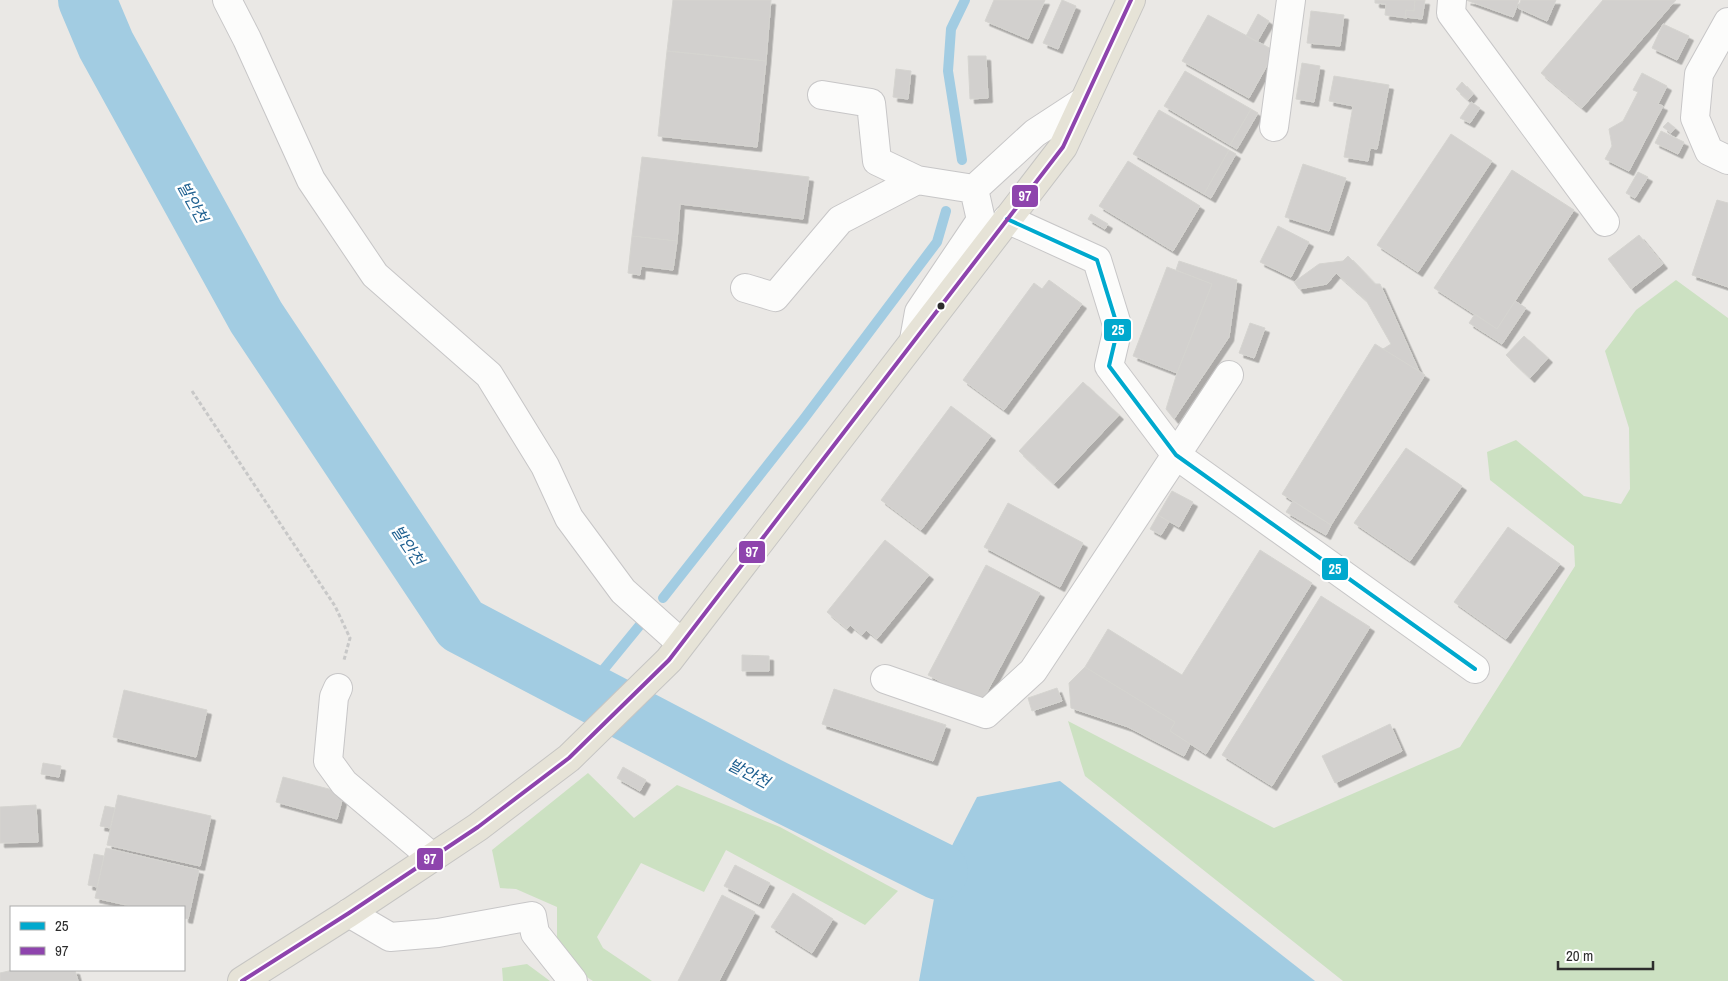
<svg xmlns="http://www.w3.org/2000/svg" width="1728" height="981" font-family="'Archivo Narrow','Noto Sans KR',sans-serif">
<defs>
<filter id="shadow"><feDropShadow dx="4.5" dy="4.5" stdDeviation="0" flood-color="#0004"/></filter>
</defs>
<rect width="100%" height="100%" fill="#eae8e5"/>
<!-- green -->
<path fill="#cce1c2" d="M1676,280L1728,318V981H1343L1085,776L1068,721L1274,828L1460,747L1575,566L1574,546L1490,480L1487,452L1516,440L1584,496L1621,504L1630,489L1629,428L1605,351L1636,310Z
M588,773L634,818L677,785L780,827L898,891L865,925L726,850L704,892L641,863L597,937L603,948L652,981H593L579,972L557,940V907L516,889L500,888L492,850Z
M527,964L550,981H503L502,968Z"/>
<!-- water -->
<path fill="#a2cce2" d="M1060,781L1315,981H919L939,871L977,797Z"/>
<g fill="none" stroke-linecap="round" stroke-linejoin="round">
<!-- stream -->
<path stroke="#a2cce2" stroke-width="10" d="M962,160L948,71L951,29L965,0
M663,598L803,420L937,242L946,211
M586,691L640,625"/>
<!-- river -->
<path stroke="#a2cce2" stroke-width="58" d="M87,0L106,45L256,317L461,625L768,786L939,871"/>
</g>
<!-- building -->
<path fill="#d2d0ce" stroke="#d5d4d0" filter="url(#shadow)" d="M673,0H771L766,61L667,51Z
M994,0H1045L1028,39L985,21Z
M1062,0L1076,6L1058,49L1043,43Z
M1375,0H1415L1414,11L1406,10L1405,17L1407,18L1385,15L1386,4L1375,3Z
M1415,0H1425L1422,19L1405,17L1406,10L1414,11Z
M1466,0H1519L1513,17Z
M1521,0H1556L1547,21L1518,8Z
M1603,0H1676L1582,108L1541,73Z
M1311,11L1344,15L1340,46L1307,43Z
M1258,14L1269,21L1257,42L1246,36Z
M1208,15L1275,51L1249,98L1182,61Z
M1663,24L1689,36L1677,60L1652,48Z
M667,51L766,61L757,147L658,136Z
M968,56H986L988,98L970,99Z
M1302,63L1320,66L1314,102L1296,99Z
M896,69L911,71L908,99L893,97Z
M1185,71L1251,109L1230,145L1164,106Z
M1642,73L1667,86L1658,104L1663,106L1629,171L1605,159L1612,146L1609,129L1623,121L1638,92L1633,90Z
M1334,76L1389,85L1377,149L1370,148L1368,161L1344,157L1353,106L1329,101Z
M1462,82L1473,94L1468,100L1456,89Z
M1471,102L1480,108L1470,123L1460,118Z
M1251,109L1258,113L1237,149L1230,145Z
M1159,110L1229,150L1204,194L1133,154Z
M1668,122L1675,128L1671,133L1663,127Z
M1661,131L1684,142L1678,154L1655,143Z
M1451,134L1492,161L1418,272L1377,245Z
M1229,150L1236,154L1211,198L1204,194Z
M642,157L809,177L803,219L680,204L677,241L632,236Z
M1128,161L1200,206L1173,251L1099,206Z
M1303,164L1346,178L1329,231L1285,217Z
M1512,170L1574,210L1497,329L1434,288Z
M1638,172L1648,177L1635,198L1626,193Z
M1717,200L1728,203V287L1692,275Z
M1091,214L1108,224L1105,229L1088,219Z
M1278,226L1309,242L1291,277L1260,262Z
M1639,235L1663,264L1631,289L1608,259Z
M632,236L677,241L673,270L641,266L640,275L628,273Z
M1348,256L1375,284H1380L1419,371L1383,349L1391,344L1366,300L1336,273L1327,284L1299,289L1294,282L1319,264L1343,261Z
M1179,261L1237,280L1229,337L1174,419L1166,409L1177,373L1212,284L1176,270Z
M1167,267L1212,284L1177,373L1133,356Z
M1049,280L1082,304L1004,410L963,380L1034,283L1042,289Z
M1515,301L1526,308L1502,344L1469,323L1475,314L1497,329Z
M1250,323L1265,328L1254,358L1239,353Z
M1524,336L1548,358L1530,378L1506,355Z
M1375,344L1425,375L1331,525L1282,494Z
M1083,382L1119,415L1054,484L1019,451Z
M951,406L991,436L921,530L881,500Z
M1406,448L1462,486L1410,561L1354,523Z
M1172,491L1193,502L1179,527L1158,515Z
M1293,501L1331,525L1326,535L1286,512Z
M1008,503L1083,543L1060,587L984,547Z
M1158,515L1169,522L1161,535L1150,529Z
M1508,527L1560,564L1506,639L1454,602Z
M885,540L929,575L877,639L866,630L862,635L850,625L847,629L827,612Z
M1260,550L1312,583L1206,754L1170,731L1175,722L1085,667L1108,629L1182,675Z
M986,565L1040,593L981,703L928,675Z
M1321,596L1370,627L1272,786L1222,755Z
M742,655L769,656V671H742Z
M1085,667L1175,722L1170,731L1190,744L1184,756L1128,727L1071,708L1069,683Z
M1057,688L1062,701L1032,711L1028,698Z
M834,689L946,725L933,761L822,724Z
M124,690L207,710L196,757L113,737Z
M1390,724L1402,751L1335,783L1322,756Z
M43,763L61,766L59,777L41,774Z
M623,767L646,780L640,791L617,778Z
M283,777L344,793L337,819L276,802Z
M118,795L211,816L200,866L107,845Z
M36,805L38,842L0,843V807Z
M105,806L115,808L110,828L100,826Z
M106,848L199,870L188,919L184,918V907H135L95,898Z
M94,854L104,856L97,887L88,885Z
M735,865L770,883L759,904L724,886Z
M793,893L833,919L812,953L771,927Z
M722,895L755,912L719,981H678Z
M13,970H75L78,981H0V973Z"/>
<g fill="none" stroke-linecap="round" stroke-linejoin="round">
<defs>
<path id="minor" d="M227,0L247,39L311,180L375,275L489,375L545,466L569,518L623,591L681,643
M1452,0L1451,13L1605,222
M1728,22L1699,74L1695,118L1709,151L1728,160
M822,95L871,103L877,161L917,180L974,189L1035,133L1084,101
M1274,127L1291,0
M1007,219L1097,260L1118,328L1109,366L1176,455L1475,669
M745,288L775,297L840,220L917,180
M914,340L919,312L981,220L974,189
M885,679L986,714L1033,671L1229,375
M338,688L334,697L328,761L344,783L432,857
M349,913L390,937L438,933L532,916L535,933L573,981"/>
<path id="major" d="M242,981L349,913L478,827L569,758L669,660L1063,147L1131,0"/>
</defs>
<!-- minor casing -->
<use href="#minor" stroke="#c7c6c7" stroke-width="30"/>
<!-- major casing -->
<use href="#major" stroke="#c6c5c3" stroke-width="30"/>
<!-- path -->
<path stroke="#c8c8c8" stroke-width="3" stroke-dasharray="4 2.5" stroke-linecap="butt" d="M192,391L335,606L350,638L344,660"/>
<!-- minor -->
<use href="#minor" stroke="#fcfcfb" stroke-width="28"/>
<!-- major -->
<use href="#major" stroke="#e6e3d7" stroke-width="28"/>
<defs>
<path id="bus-1" d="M1007,219L1097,260L1118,328L1109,366L1176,455L1475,669"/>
<path id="bus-2" d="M242,981L349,913L478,827L569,758L669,660L1063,147L1131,0"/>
</defs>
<!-- bus-1 casing -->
<use href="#bus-1" stroke="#fff" stroke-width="8"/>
<!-- bus-2 casing -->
<use href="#bus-2" stroke="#fff" stroke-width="8"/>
<!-- bus-1 -->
<use href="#bus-1" stroke="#00a9ce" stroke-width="4"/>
<!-- bus-2 -->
<use href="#bus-2" stroke="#8e44ad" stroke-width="4"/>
</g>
<!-- markers -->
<circle fill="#2d2d2d" stroke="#fff" stroke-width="2" cx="941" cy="306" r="4.5"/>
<g text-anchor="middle" stroke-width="5" stroke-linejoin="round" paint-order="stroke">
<!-- water labels -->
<g font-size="16" font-style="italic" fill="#1f6090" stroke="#fff">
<text transform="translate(193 202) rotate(61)" y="6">발안천</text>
<text transform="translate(408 545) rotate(56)" y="6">발안천</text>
<text transform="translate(749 773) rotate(27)" y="6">발안천</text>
</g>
</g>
<g stroke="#fff" stroke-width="2">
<rect x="1011" y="184" width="28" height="24" rx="5" fill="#8e44ad"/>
<rect x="1103" y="318" width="29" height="24" rx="5" fill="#00a9ce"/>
<rect x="738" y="540" width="28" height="24" rx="5" fill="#8e44ad"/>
<rect x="1321" y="557" width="28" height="24" rx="5" fill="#00a9ce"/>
<rect x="416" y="847" width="28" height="24" rx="5" fill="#8e44ad"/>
</g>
<g font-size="14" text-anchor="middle" font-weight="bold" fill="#fff">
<text x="1025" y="201">97</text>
<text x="1118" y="335">25</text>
<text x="752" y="557">97</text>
<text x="1335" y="574">25</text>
<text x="430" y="864">97</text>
</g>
<!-- legend -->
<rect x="10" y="906" width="175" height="65" fill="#ffffff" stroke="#ababab"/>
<rect x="20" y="922" width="25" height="8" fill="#00a9ce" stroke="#ababab"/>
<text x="55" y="931" font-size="15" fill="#2d2d2d">25</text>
<rect x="20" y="947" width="25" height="8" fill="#8e44ad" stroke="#ababab"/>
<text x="55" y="956" font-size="15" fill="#2d2d2d">97</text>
<!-- scale -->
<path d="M1558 961v8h95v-8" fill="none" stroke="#2d2d2d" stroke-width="2.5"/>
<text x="1566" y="961" font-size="15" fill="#2d2d2d" stroke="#ffffff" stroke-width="4" paint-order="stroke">20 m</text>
</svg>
